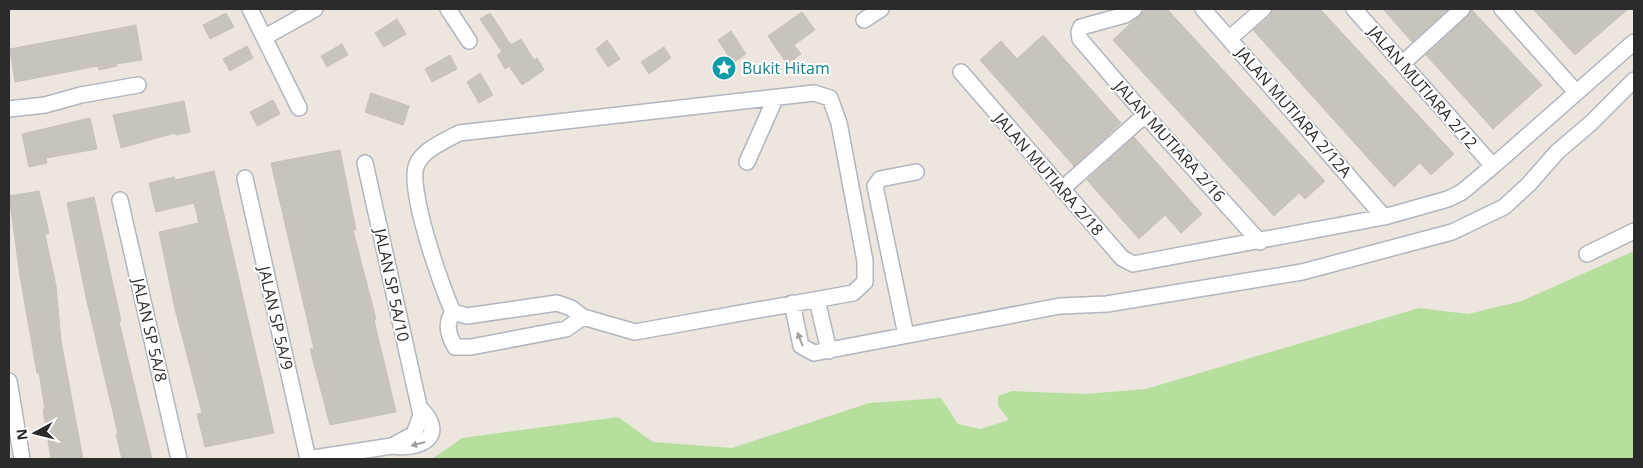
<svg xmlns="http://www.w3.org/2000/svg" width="1643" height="468" font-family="'Open Sans',sans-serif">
<rect width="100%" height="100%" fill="#ece6de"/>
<!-- green -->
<path fill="#b6df9e" d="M1634,251V459H432L462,438L618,417L653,442L732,448L869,403L941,398L958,424L980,429L1009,420L998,406V396L1012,391L1085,394L1146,389L1419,308L1468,314L1522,301Z"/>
<!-- building -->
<path fill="#c8c4bd" stroke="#c7c1b8" d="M1146,9H1167L1325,181L1305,199L1299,193L1274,216L1113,40Z
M1272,9H1320L1454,154L1431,175L1420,163L1394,187L1253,30L1270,16Z
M1383,9H1448L1412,42Z
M1471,9L1542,85L1493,129L1426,55L1468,16Z
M1533,9H1628L1575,55Z
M802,12L815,30L794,45L801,54L787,64L768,36Z
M226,13L234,27L210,39L203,25Z
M490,13L511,45L521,39L534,60L537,58L544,70L522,85L509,66L505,69L497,55L502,52L480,19Z
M397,19L406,34L384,47L375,33Z
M136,25L142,60L116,64L117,66L99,70L98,66L15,82L10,49Z
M731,31L746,54L733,63L718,40Z
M1043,35L1121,123L1074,166L980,60L1001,41L1017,59Z
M607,40L620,59L608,67L596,49Z
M342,44L348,55L327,67L321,56Z
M247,46L253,58L230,71L223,59Z
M664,47L671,58L649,74L641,62Z
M450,55L457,69L432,82L425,69Z
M480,73L493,95L479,103L467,82Z
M371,93L409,106L403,125L365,112Z
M273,100L280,114L257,126L250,112Z
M184,101L190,132L176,135L175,133L121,148L113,115Z
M90,118L97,149L46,158L47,163L29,167L22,134Z
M1134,137L1202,214L1181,233L1165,215L1139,239L1087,180Z
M340,150L356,230H353L376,319L374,320L396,412L330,425L310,349H314L271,163Z
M214,171L274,433L205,447L197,414L202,413L175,309L159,232L199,223L194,203L156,212L149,183L174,177L175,180Z
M39,191L49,233L45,234L56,286L61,341L83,459H51L43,409H45L39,372L37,373L20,276L9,196Z
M94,197L121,321L119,322L152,459H122L116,434H118L86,297L67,203Z"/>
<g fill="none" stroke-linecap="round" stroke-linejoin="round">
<defs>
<path id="minor" d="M250,9L299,108
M448,9L469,41
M1134,9L1125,15L1081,27L1079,32L1080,39L1145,115L1260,242
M1203,9L1384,217
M1354,9L1493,166
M1502,9L1575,91
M864,20L881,9
M265,37L315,9
M1230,38L1263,9
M1403,63L1462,9
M961,72L1122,258L1133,264L1384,217L1448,199L1462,192L1493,166L1634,42
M814,93L830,98L839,123L865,261V282L853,293L635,332L583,317L571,308L557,303L467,316L453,312C442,288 406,187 417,164C424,149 445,141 459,133Z
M9,109L45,105L81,95L138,85
M747,162L775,99
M365,163L421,415L414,434L392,446C423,450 448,435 419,407
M245,178L308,459
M1062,189L1145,115
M120,200L179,459
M1587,254L1634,231
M817,300L829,351
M792,303L801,346L814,353L1060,306L1107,304L1302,272L1452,232L1504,207L1529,184L1557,152L1591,123L1634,80
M453,312C445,324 448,334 455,347H471L566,329L583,317
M906,335L875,186L880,179L916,172
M9,381L22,459
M307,459L392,446"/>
</defs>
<!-- minor casing -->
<use href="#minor" stroke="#b1b5be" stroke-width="18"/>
<!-- minor -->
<use href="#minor" stroke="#fff" stroke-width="15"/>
</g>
<!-- one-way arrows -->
<defs><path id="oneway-solid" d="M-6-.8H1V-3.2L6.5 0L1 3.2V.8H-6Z" transform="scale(1.25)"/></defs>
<g fill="#a0a0a0">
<use href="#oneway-solid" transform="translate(800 339) rotate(-111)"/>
<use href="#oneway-solid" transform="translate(418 444) rotate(165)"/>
</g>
<!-- icons -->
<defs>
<symbol id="sight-disc" viewBox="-11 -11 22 22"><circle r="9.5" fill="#0f9aa8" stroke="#fff"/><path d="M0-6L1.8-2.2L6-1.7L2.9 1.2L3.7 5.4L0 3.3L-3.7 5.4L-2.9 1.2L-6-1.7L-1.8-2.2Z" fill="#fff"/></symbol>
</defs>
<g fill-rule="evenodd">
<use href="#sight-disc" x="710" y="54" width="28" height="28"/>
</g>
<g text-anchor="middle" stroke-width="4" stroke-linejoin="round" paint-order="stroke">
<!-- culture labels -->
<g font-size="16" fill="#0d838f" stroke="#fff" text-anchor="start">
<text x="742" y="74">Bukit Hitam</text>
</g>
<!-- street labels -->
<g font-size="16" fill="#2b2b2b" stroke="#fff">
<text transform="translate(1423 87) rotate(49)" y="6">JALAN MUTIARA 2/12</text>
<text transform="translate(1294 112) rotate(49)" y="6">JALAN MUTIARA 2/12A</text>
<text transform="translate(1170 141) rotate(48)" y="6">JALAN MUTIARA 2/16</text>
<text transform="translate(1049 174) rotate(49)" y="6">JALAN MUTIARA 2/18</text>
<text transform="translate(392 285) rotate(78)" y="6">JALAN SP 5A/10</text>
<text transform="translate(276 318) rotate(77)" y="6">JALAN SP 5A/9</text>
<text transform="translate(150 330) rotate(77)" y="6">JALAN SP 5A/8</text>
</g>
</g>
<!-- border -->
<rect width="1643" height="468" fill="none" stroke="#2b2b2b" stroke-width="20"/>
<!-- north arrow -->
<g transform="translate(35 433) rotate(263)" stroke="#ffffff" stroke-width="4" paint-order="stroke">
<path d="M0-4L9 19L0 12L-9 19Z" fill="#2b2b2b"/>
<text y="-8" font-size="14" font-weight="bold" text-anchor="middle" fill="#2b2b2b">N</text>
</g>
</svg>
